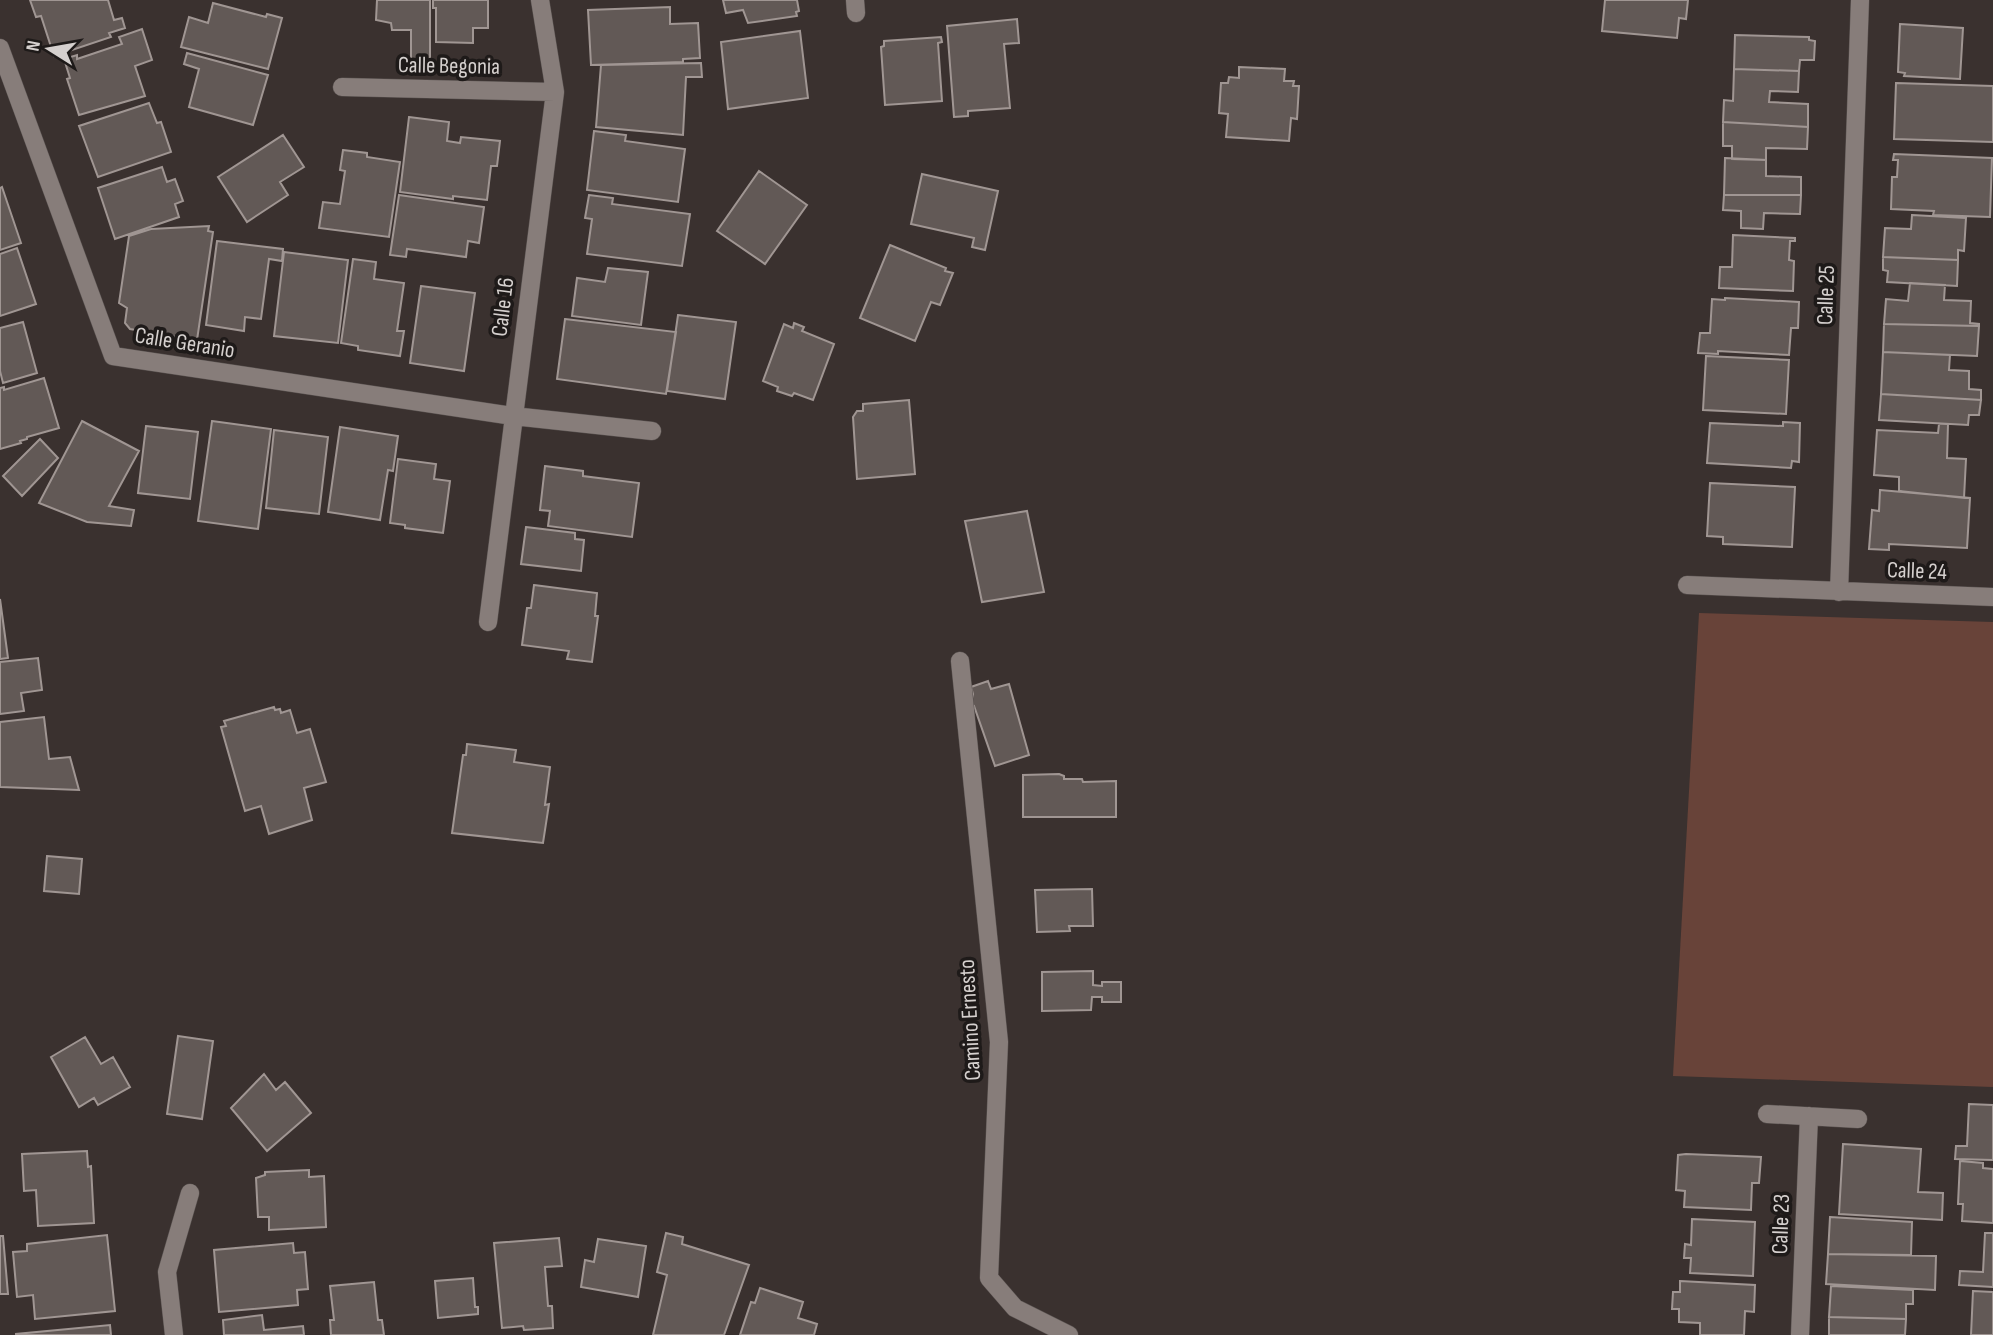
<svg xmlns="http://www.w3.org/2000/svg" width="1993" height="1335" font-family="'Sofia Sans Condensed',sans-serif">
<rect width="100%" height="100%" fill="#3a312f"/>
<!-- green -->
<path fill="#684339" d="M1699,613L1993,622V1087L1673,1076Z"/>
<!-- building -->
<path fill="#625956" stroke="#a09693" stroke-width="2" d="M30,0H108L114,20L122,18L125,28L109,33L111,37L54,56L41,16L36,17Z
M377,0H430V62H411V30H392L391,23L376,20Z
M433,0H488V28H473V43L436,42V8H433Z
M723,0H797L799,11L796,12L797,16L748,23L743,10L726,13Z
M1605,0H1688L1686,19L1679,18L1677,38L1602,31Z
M213,3L266,17L267,14L282,18L268,69L181,47L189,17L208,23Z
M670,7V24L698,23L700,58L683,59V62L591,65L588,10Z
M1017,19L1019,43L1004,44L1010,108L968,111V116L954,117L947,26Z
M1900,24L1963,28L1960,79L1904,76L1905,73L1898,72Z
M142,29L152,60L135,66L145,96L79,115L67,79L70,78L64,59L77,55V59L122,44L119,37Z
M800,31L808,98L728,109L721,42Z
M1735,35L1809,37V40L1815,41L1814,60H1800L1799,71L1734,69Z
M941,37L942,42L938,43L942,101L885,105L881,47L884,46V41Z
M187,53L268,75L253,125L189,107L199,69L184,64Z
M701,63L702,77H686L683,135L596,127L601,65Z
M1239,67L1285,69L1284,81H1294L1293,86H1299L1297,119L1291,118L1289,141L1226,137L1228,114L1219,113L1221,83H1228L1229,77L1239,78Z
M1734,69L1799,71L1798,92L1770,91L1769,102L1808,104V127L1723,122L1724,100L1733,101Z
M1896,83L1993,86V142L1894,139Z
M149,103L157,123L161,122L171,152L98,177L79,126Z
M409,117L449,122L447,141L460,143L461,137L500,141L497,166H491L487,200L453,196V199L400,192Z
M1723,122L1808,127L1807,149L1766,148V160L1732,159V146H1723Z
M594,131L626,135L625,141L685,149L678,202L587,190Z
M283,135L304,167L280,182L288,195L247,222L218,177Z
M343,150L367,153V157L400,162L389,237L319,228L323,202L340,204L345,171L340,170Z
M1894,154L1992,158L1990,217L1933,215L1934,211L1891,209L1892,177H1897L1898,160H1893Z
M1725,158L1766,160V176L1801,177V195H1724Z
M162,167L167,182L175,179L183,201L175,204L179,217L115,239L98,188Z
M759,171L807,205L765,264L717,231Z
M922,174L998,191L985,250L972,247L974,238L911,224Z
M2,187L21,243L0,250V188Z
M399,195L484,207L479,243L468,241L466,257L407,249L406,257L390,255Z
M589,195L613,198L612,204L690,214L682,266L587,254L592,219L585,218Z
M1724,195H1801L1800,214L1764,213L1763,229L1741,228V211L1723,210Z
M1912,215L1966,218L1964,251L1958,250V260L1883,257L1885,228L1911,229Z
M209,226L208,231L213,232L197,340L130,329L125,323L127,308L119,303L129,236L151,229Z
M1733,235L1795,238V241H1790L1789,260L1794,261L1793,291L1719,288L1720,267H1732Z
M217,241L283,249L282,261L269,259L261,319L245,317L244,331L206,325Z
M890,245L946,268L945,271L953,273L940,305L931,302L915,341L860,318Z
M17,248L36,304L0,316V254Z
M284,252L348,260L338,343L274,336Z
M1883,257L1958,260L1957,286L1887,282L1888,271L1883,270Z
M353,259L376,262L374,279L404,283L397,331H404L400,356L358,350V346L341,343Z
M608,268L648,272L641,325L572,316L577,278L605,282Z
M1910,283L1945,285L1944,300L1971,301L1970,323L1979,324V326L1884,324L1886,299L1908,301Z
M421,286L475,293L464,371L410,363Z
M1725,298L1799,302L1798,328H1791L1789,355L1718,351V354L1698,353L1700,333H1710L1712,299L1725,300Z
M678,315L736,322L725,399L667,391Z
M565,319L676,332L666,394L557,379Z
M23,322L37,373L3,383L0,371V328Z
M794,323L804,327L802,331L834,344L813,400L794,393L792,396L777,391L778,387L763,381L784,324L793,328Z
M1884,324L1979,326L1977,356L1883,352Z
M1883,352L1950,355L1949,370L1969,371V389L1981,390V400L1881,394Z
M1706,356L1789,360L1786,414L1703,410Z
M44,378L59,428L27,437V439L20,441L21,443L0,449V388L4,387V390Z
M1881,394L1981,400L1979,415H1969L1968,425L1879,420Z
M909,400L915,474L857,479L853,417L857,411H863V404Z
M82,421L139,451L109,506L134,510L131,526L87,522L39,503Z
M212,421L271,429L258,529L198,521Z
M1783,422L1800,423L1799,462L1792,461L1791,468L1707,463L1710,423L1783,426Z
M1939,424H1948L1947,458L1966,459L1964,498L1899,491V477L1874,475L1877,430L1938,433Z
M146,426L198,432L190,499L138,493Z
M340,427L398,436L393,471L388,470L380,520L328,512Z
M274,430L328,437L319,514L266,508Z
M40,439L58,458L22,496L3,476Z
M398,459L436,464L434,479L450,481L443,533L405,528V525L390,523Z
M545,466L583,471V476L639,483L632,537L548,526L550,511L540,510Z
M1710,483L1795,487L1792,547L1723,544V537L1707,536Z
M1880,490L1970,498L1967,548L1889,544V550L1869,549L1872,510L1879,511Z
M1027,511L1044,592L982,602L965,521Z
M526,527L575,533V539L584,540L581,571L521,564Z
M534,585L597,593L595,616H598L592,662L567,659L569,651L522,645L527,608H531Z
M0,599L8,658L0,659Z
M38,658L42,690L21,693L24,711L0,714V662Z
M988,681L991,689L1009,684L1029,755L995,766L974,706L970,707L973,694L971,687Z
M274,707L275,710L280,709L281,713L290,710L297,733L310,729L326,782L304,788L312,820L269,834L261,806L245,811L221,727L226,726L224,721Z
M44,717L49,759L70,757L79,790L0,787V722Z
M467,744L516,750L514,762L550,767L545,805L549,804L543,843L452,833L463,755H466Z
M1059,774L1064,776V779H1082L1083,782L1116,781V817H1023V775Z
M47,856L82,859L79,894L44,891Z
M1092,889L1093,926H1069L1070,931L1037,932L1035,890Z
M1093,971V985L1102,986V982H1121V1002H1102V997H1092L1091,1010L1042,1011V972Z
M178,1036L213,1041L202,1119L167,1114Z
M85,1037L101,1064L113,1057L130,1087L98,1105L94,1098L79,1107L51,1057Z
M264,1074L276,1090L285,1082L311,1113L267,1151L231,1108Z
M1969,1104L1993,1105V1160L1955,1159L1956,1146H1967Z
M1843,1144L1921,1149L1918,1192L1943,1193L1942,1220L1839,1214Z
M87,1151L88,1167L91,1166L94,1223L38,1226L36,1190L24,1191L22,1154Z
M1686,1154L1761,1157L1759,1183H1752L1751,1210L1684,1207L1685,1191L1676,1190L1678,1155Z
M1960,1161L1983,1163V1168L1993,1169V1223L1962,1221L1963,1204H1958Z
M309,1170V1177L324,1176L326,1227L269,1230V1217H258L256,1178L265,1175V1172Z
M1830,1217L1912,1222L1911,1255L1828,1254Z
M1692,1219L1755,1222L1753,1276L1690,1273L1691,1258H1684L1685,1244L1691,1245Z
M666,1233L683,1237L682,1244L749,1265L724,1335H653L667,1275L657,1272Z
M1985,1233H1993V1287L1959,1285L1960,1271L1983,1272Z
M107,1235L115,1311L35,1319L33,1295L17,1297L13,1252L27,1251V1244Z
M0,1236H3L8,1294H0Z
M559,1238L562,1266L545,1267L548,1306H552L553,1328L524,1330L523,1326L502,1328L494,1243Z
M598,1239L646,1246L638,1297L581,1287L585,1260L594,1262Z
M293,1243L294,1253L305,1252L308,1289L297,1290L298,1305L219,1312L214,1250Z
M1828,1254L1936,1256L1935,1290L1826,1284Z
M473,1278L475,1307H478V1314L438,1318L435,1281Z
M1680,1281L1755,1285L1754,1312L1745,1311L1744,1335H1700V1323L1679,1322V1309H1672L1673,1292H1680Z
M374,1282L378,1320H382L384,1335H331L330,1320H334L330,1286Z
M1831,1286L1913,1290V1304H1906V1319L1829,1317Z
M760,1288L803,1302L798,1318L817,1324L814,1335H740L751,1302L755,1303Z
M1973,1291L1993,1292V1335H1971Z
M262,1315L264,1330L303,1326L304,1335H224L223,1320Z
M1829,1317L1906,1319L1905,1335H1829Z
M110,1325L111,1335H16V1334Z"/>
<g fill="none" stroke-linecap="round" stroke-linejoin="round">
<defs>
<path id="street" d="M855,0L856,13
M0,48L113,356L513,416L652,431
M342,87L555,92
M1687,585L1993,597
M1839,592L1860,0
M488,622L555,92L540,0
M960,661L999,1042L989,1278L1015,1308L1069,1335
M1767,1114L1858,1119
M174,1335L167,1272L190,1193
M1800,1335L1809,1116"/>
</defs>
<!-- street casing -->
<use href="#street" stroke="#57504e" stroke-width="19"/>
<!-- street -->
<use href="#street" stroke="#877d7a" stroke-width="18"/>
</g>
<g text-anchor="middle" stroke-width="7" stroke-linejoin="round" paint-order="stroke">
<!-- street labels -->
<g font-size="23" fill="#d5d0ce" stroke="#1e1a19">
<text transform="translate(449 65) rotate(1)" y="8">Calle Begonia</text>
<text transform="translate(1825 295) rotate(-88)" y="8">Calle 25</text>
<text transform="translate(502 307) rotate(-83)" y="8">Calle 16</text>
<text transform="translate(185 342) rotate(9)" y="8">Calle Geranio</text>
<text transform="translate(1917 570) rotate(2)" y="8">Calle 24</text>
<text transform="translate(969 1020) rotate(-93)" y="8">Camino Ernesto</text>
<text transform="translate(1780 1224) rotate(-88)" y="8">Calle 23</text>
</g>
</g>
<!-- north arrow -->
<g transform="translate(49 49) rotate(281)" stroke="#1e1a19" stroke-width="5" paint-order="stroke">
<path d="M0-5L12 26L0 18L-12 26Z" fill="#d5d0ce"/>
<text y="-10" font-size="19" font-weight="bold" text-anchor="middle" fill="#d5d0ce">N</text>
</g>
</svg>
